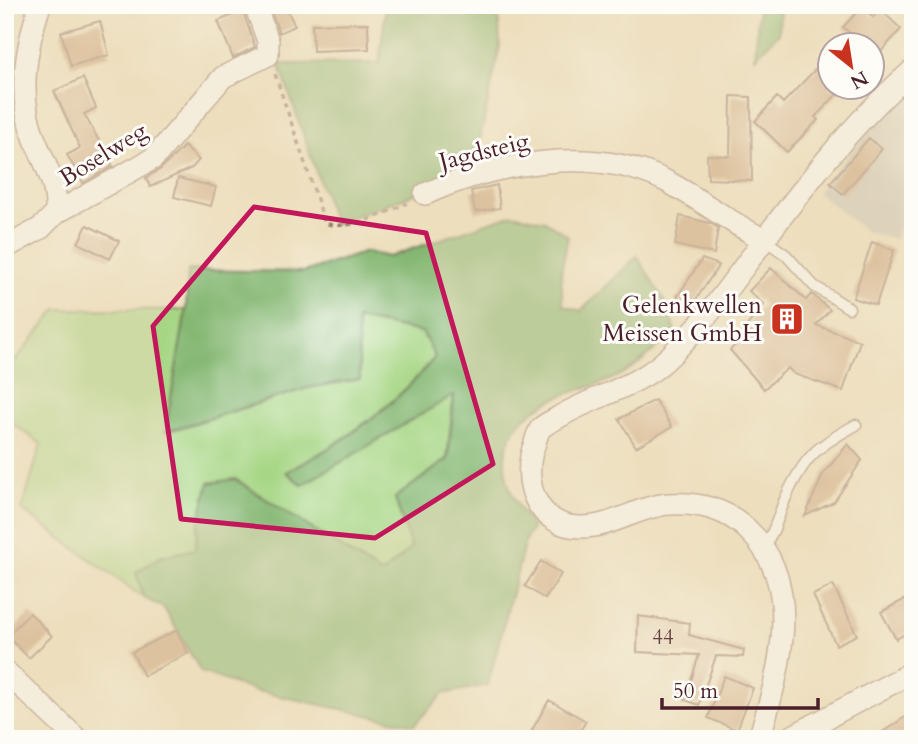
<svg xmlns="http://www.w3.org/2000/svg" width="918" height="744" font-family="Cardo,serif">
<rect width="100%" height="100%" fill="#fdfcf7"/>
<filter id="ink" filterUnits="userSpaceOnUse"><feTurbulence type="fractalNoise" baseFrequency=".0143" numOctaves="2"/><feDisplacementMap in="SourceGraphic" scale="14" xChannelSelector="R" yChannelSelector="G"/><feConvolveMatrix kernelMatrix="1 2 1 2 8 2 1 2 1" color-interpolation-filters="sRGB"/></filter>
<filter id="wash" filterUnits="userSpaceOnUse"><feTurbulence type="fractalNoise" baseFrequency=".00686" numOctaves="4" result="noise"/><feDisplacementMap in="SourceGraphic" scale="28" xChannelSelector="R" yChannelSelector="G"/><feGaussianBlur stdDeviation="1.57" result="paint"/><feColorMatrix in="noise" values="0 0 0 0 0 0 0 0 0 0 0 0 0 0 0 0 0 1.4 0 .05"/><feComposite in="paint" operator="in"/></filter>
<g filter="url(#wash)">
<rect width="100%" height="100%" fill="#eddfbd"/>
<!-- industrial -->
<path fill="#cac3b8" d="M913,88V194L895,239L866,232L817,192L863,136Z"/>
<!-- green -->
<path fill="#a6d684" stroke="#787a58" stroke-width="2" d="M57,309L186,310L166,432L308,388L359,379L356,319L422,332L436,357C395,405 343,443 287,472L302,485L454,394L447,459L395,498L412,548L381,574L235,479L198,525L196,549L160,557L136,572L144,598L22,510L41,444L5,418V373Z"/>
<!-- forest -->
<path fill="#84b772" stroke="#676b4e" stroke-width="2" d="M386,5H498L500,46L473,172L334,224L279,64L379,63Z
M759,5H780L779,33L755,57Z
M513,214L545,221L568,236L561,272L563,305L581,311L637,256L664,300L675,331C658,346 642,363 622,374C601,386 577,389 556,398C492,427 493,477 533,527L526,538L488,685L443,694L414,725L252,690L201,672L164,608L144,598L136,573L160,557L195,549L198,525L209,483L235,479L382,574L411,548L395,498L448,459L454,395L302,485L286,472C342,444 395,406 435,357L422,332L357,319L360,379L308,388L165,432L186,310L188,270L304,272L366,252L389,257Z"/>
<g id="blocks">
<!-- building -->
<path fill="#cba07b" d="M269,5H285L295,26L279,33Z
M862,7L873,17L880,9L901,29L879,54H872V46H864L843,27Z
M243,11L255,47L233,58L218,21Z
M100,21L109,55L71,66L61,32Z
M368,23L369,49L313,51L312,24Z
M830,54V88H843L815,117L818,120L787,152L755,121L777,97L783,103Z
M83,78L96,108L84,114L113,166L83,183L67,155L80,148L54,91Z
M731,96L751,97L752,181L708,179L707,155L730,156Z
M869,138L882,149L843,194L830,183Z
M184,146L199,160L192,168L150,187L146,178L161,169Z
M178,178L216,187L211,206L174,197Z
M497,185L500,208L475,212L471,191Z
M680,216L710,223L718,228L714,254L675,245Z
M87,225L119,241L110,259L78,243Z
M872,242L894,250L876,305L853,298Z
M702,259L719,265L689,310L674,302Z
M771,268L806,300L812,294L830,310L816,325L860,341L843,391L794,374L788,368L764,389L730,350L750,332L745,328L764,305L749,291Z
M655,400L672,427L636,447L619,419Z
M848,444L862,460L834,502L805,516L823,474Z
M541,561L561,574L545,599L525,586Z
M833,585L857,635L836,645L813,595Z
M913,595V630L896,639L881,612Z
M30,613L52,636L29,658L7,636Z
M638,616L690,623L689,635L744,650L743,657L716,656L699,705L685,700L699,655L637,652Z
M177,630L188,653L144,676L132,652Z
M724,676L753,688L737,730L708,718Z
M549,700L586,721L575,739H543L531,732Z
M913,712V739H872Z"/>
</g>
</g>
<g filter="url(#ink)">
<use href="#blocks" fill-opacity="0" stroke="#9c7f74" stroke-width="2"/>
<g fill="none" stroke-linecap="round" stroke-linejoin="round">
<defs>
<path id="lane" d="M765,240L786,255L814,286L849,308
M763,547C776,531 778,515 786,497C805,456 817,446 856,425"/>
<path id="street" d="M425,194C494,163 592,145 664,180C699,198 730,223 765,240
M56,213L154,158L223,77L268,55V41L255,5
M5,248L41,228L56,213C58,185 44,163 34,137C17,95 26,47 40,5
M5,671L77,739
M759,739C779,672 806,584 747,529C726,509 697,502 669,504C639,506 613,527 582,527C536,528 520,480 535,443C536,439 538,432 541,428C545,424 554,420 559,417C587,400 621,391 649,373C670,360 689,335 706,317C772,232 831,141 913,70
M787,739L913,672"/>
</defs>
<!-- lane casing -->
<use href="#lane" stroke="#9c7f74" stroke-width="13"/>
<!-- street casing -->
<use href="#street" stroke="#9c7f74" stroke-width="24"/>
<!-- path -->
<path stroke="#9c7f74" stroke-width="3.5" stroke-dasharray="5 5" stroke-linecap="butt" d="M275,74L325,223C348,232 385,213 407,203"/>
<!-- lane -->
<use href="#lane" stroke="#fff" stroke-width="10"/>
<!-- street -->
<use href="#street" stroke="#fff" stroke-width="21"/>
</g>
</g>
<!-- marked area -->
<path d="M0 0H918V744H0ZM254,207L426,233L493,464L375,538L181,519L153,326Z" fill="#eddfbd" fill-opacity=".55" fill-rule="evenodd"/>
<path fill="none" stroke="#c2185b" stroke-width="5" stroke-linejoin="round" d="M254,207L426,233L493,464L375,538L181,519L153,326Z"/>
<!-- icons -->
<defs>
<symbol id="building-square" viewBox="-11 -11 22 22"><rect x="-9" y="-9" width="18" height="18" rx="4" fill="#c8321e" stroke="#fdfcf7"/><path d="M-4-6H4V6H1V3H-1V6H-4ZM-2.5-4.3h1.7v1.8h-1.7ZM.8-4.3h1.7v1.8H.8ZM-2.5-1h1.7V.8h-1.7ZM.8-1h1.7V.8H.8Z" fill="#fff"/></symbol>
</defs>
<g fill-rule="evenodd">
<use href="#building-square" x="768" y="300" width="38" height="38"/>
</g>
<g text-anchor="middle" stroke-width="6" stroke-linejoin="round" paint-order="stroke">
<!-- number labels -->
<g font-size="21" fill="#6a3f3f">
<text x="663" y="644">44</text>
</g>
<!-- street labels -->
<g font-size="24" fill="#4a1f2b" stroke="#fdfcf7">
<text transform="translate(484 151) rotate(-14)" y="8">Jagdsteig</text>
<text transform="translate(103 154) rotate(-32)" y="8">Boselweg</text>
</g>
<!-- poi labels -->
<g font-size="24" fill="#4a1f2b" stroke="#fdfcf7" text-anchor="end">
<text x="762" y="313">Gelenkwellen<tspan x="762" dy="28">Meissen GmbH</tspan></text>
</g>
</g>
<!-- margin -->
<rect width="918" height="744" fill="none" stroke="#fdfcf7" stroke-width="28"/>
<!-- north arrow -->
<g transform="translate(851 66) rotate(150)"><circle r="33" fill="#fdfcf7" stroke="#b5a4a5" stroke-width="2"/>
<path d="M0-5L12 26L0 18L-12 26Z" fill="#c8321e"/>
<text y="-10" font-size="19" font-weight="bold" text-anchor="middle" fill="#4a1f2b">N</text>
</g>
<!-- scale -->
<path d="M662 698v10h156v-10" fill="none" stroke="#4a1f2b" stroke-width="3.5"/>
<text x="673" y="698" font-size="21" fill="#4a1f2b" stroke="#fdfcf7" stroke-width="5" paint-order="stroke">50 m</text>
</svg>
